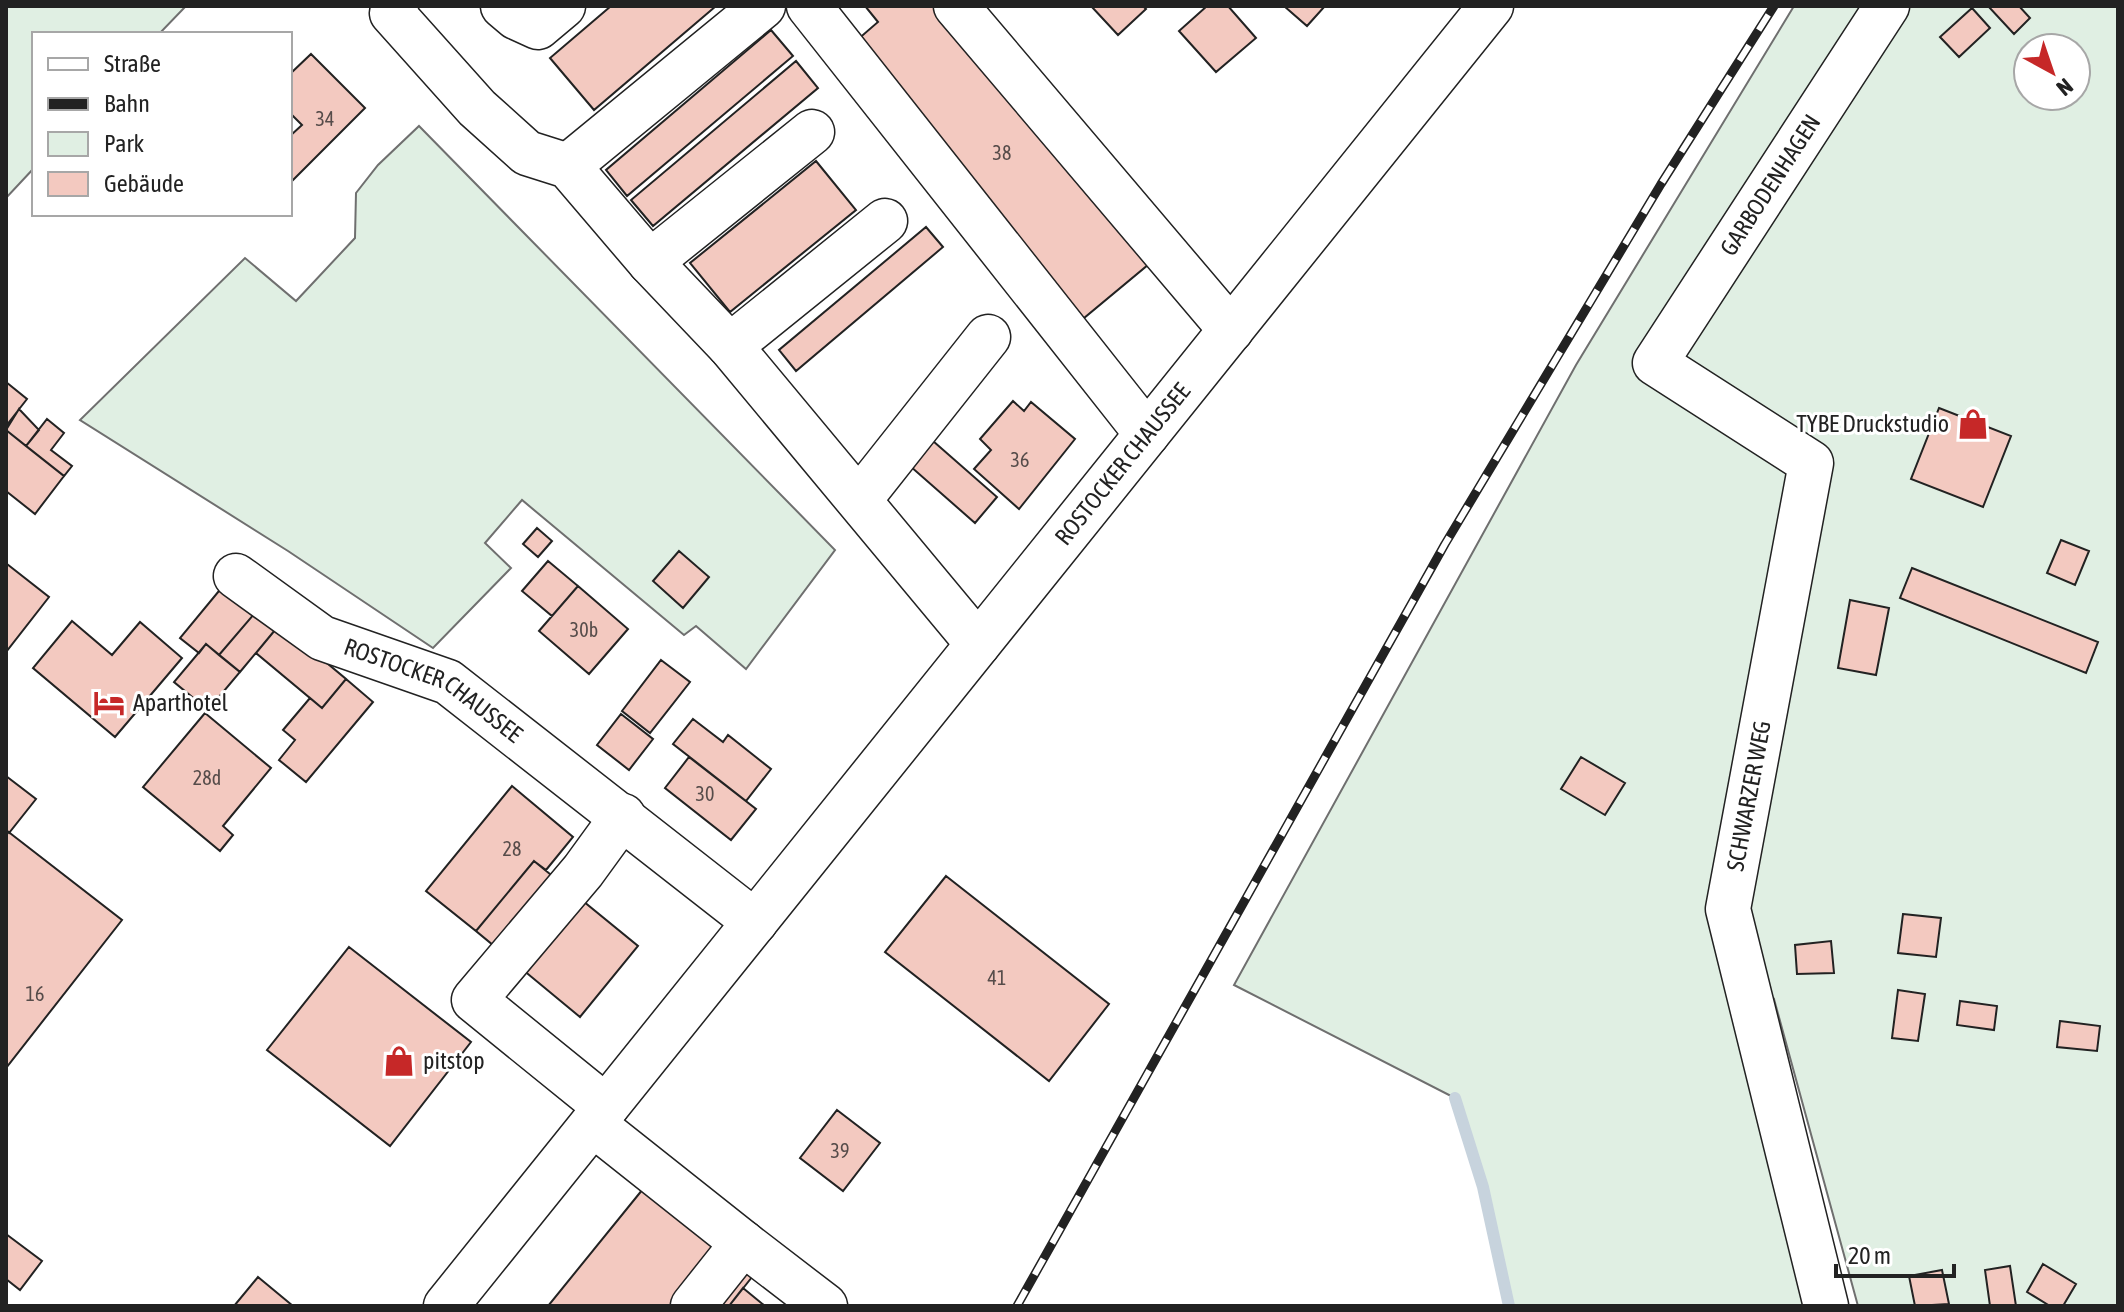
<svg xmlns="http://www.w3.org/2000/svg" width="2124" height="1312" font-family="'Asap Condensed',sans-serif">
<rect width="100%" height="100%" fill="#fff"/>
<!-- green -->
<path fill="#e0efe3" stroke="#6f6f6f" stroke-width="2" fill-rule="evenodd" d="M6,6H186L159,34H34V168L6,198Z
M1794,6H2118V1306H1858L1774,999L1737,1023L1821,1306H1509L1483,1187L1455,1098L1234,985L1576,365ZM2028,48H2076V96H2028Z
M419,126L835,550L746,669L696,626L684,635L522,500L485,543L511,568L433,648L288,551L80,420L245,258L296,301L355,238L356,193L378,165Z"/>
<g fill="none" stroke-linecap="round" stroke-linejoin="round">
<!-- stream -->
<path stroke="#c7d3dd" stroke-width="12" d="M1455,1098L1483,1187L1509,1306"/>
</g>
<!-- building -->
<path fill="#f3c9c0" stroke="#222" stroke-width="2" d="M611,6H716L594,110L550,58Z
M865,6H945L1155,259L1078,323L849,47L878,22Z
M1091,6H1143L1146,9L1118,35Z
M1207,6H1228L1256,38L1216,72L1179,31Z
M1284,6H1325L1307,26Z
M1988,6H2019L2030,18L2014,34Z
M1972,8L1990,28L1959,57L1940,37Z
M771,30L793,56L627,196L606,170Z
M311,54L365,108L290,183V136L302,125L290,113V74Z
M796,61L818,88L653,226L631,200Z
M816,161L856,210L730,312L690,263Z
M926,227L943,247L796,371L779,350Z
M6,382L27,399L6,426L7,418Z
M1013,401L1024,411L1031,402L1075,439L1019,509L974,469L991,450L980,439Z
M1939,408L2011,436L1983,507L1911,479Z
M19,409L39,430L26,446L6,430Z
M47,419L64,433L51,450L72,466L64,476L26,446Z
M6,430L64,476L35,514L6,491Z
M933,441L997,497L975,523L910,466Z
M537,528L552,541L538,557L523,544Z
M2061,540L2089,551L2075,585L2047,573Z
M679,551L709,577L683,608L653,581Z
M548,561L578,586L552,616L522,591Z
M7,564L49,597L6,652V566Z
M1912,568L2098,642L2086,673L1900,598Z
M228,580L260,607L219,655L206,644L199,653L180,638Z
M578,586L628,629L589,674L539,631Z
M1850,600L1889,608L1876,675L1838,668Z
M260,607L280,624L240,672L219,655Z
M72,621L112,655L140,622L182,658L115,737L33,668Z
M280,624L346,679L322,708L256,653Z
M206,644L240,672L208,710L174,682Z
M661,660L690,682L650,733L622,711Z
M346,679L373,702L306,782L279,760L295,740L283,730L310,698L322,708Z
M205,713L271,768L223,826L233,835L220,851L143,787Z
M621,714L653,739L629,770L597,745Z
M693,719L723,742L728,735L771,769L746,801L673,744Z
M689,757L756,809L731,840L665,788Z
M1581,757L1625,783L1605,815L1561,789Z
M6,776L36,799L9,833L6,830Z
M512,786L573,837L546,870L534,861L476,931L426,891Z
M6,830L122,920L6,1068Z
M534,861L638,946L580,1017L476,931Z
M946,876L1109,1004L1049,1081L885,952Z
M1903,914L1941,918L1936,957L1898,953Z
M1831,941L1834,973L1797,974L1795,945Z
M349,947L471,1042L390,1146L267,1050Z
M1898,990L1925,994L1918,1041L1892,1038Z
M1960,1001L1997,1006L1994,1030L1957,1025Z
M2060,1021L2100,1026L2097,1051L2057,1047Z
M837,1110L880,1143L843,1191L800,1158Z
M647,1184L756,1272L729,1306H548Z
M6,1234L42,1261L20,1290L6,1279Z
M2043,1264L2076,1284L2063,1306H2050L2027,1292Z
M2010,1266L2016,1306H1990L1985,1270Z
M1942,1270L1949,1304L1915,1306L1909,1276Z
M258,1277L293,1306H234Z
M743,1288L765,1306H729Z"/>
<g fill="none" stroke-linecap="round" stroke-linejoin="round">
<defs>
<g id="minor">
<path d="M396,6L392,13L477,108L527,153L568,166L650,262L730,346L978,644"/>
<path d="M503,6L516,17L538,27L563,6"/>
<path d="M809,6L1147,434"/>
<path d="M956,6L1231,330"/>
<path d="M568,166L763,6"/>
<path d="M650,262L812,132"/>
<path d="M730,346L885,221"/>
<path d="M859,500L988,337"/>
<path id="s1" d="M236,576L322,638L448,682L755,922"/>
<path d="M606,1107L474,1000L583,871L623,816"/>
<path d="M593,1124L743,1243L693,1306"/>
<path d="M743,1243L825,1306"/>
<path id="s2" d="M1826,1306L1728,909L1811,463L1655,363L1887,6"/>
</g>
<g id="major">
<path id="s3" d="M446,1306L1491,6"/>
</g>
</defs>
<!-- minor casing -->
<use href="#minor" stroke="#222" stroke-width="47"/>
<!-- major casing -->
<use href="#major" stroke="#222" stroke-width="47"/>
<!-- minor -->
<use href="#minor" stroke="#fff" stroke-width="44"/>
<!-- major -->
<use href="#major" stroke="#fff" stroke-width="44"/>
<defs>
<path id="rail" d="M1017,1306L1445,544L1661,184L1774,6"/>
</defs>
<!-- rail casing -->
<use href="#rail" stroke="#222" stroke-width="9"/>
<!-- rail -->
<use href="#rail" stroke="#fff" stroke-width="6" stroke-dasharray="18" stroke-linecap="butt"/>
</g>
<!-- icons -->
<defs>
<symbol id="shop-bare" viewBox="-9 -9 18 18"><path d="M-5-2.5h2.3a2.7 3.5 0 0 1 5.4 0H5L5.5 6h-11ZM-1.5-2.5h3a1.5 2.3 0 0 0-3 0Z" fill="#c62828" stroke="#fff" stroke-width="2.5" paint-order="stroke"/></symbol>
<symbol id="hotel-bare" viewBox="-9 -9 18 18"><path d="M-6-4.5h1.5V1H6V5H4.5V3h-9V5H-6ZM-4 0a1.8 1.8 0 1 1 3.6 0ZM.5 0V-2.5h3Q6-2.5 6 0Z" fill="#c62828" stroke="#fff" stroke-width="2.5" paint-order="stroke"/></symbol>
</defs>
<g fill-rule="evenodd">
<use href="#shop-bare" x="1951" y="402" width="44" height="44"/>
<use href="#hotel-bare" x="87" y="681" width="44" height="44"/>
<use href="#shop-bare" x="377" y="1039" width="44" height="44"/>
</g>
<g text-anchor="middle" stroke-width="6" stroke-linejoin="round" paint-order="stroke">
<!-- number labels -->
<g font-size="20" fill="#564c4a">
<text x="325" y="126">34</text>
<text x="1002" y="160">38</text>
<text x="1020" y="467">36</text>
<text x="584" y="637">30b</text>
<text x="207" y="785">28d</text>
<text x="705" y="801">30</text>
<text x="512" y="856">28</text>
<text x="997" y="985">41</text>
<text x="35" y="1001">16</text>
<text x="840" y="1158">39</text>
</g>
<!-- street labels -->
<g font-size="24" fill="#222" stroke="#fff">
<text dy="8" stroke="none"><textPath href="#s2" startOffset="1260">GARBODENHAGEN</textPath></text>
<text dy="8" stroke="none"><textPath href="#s3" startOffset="1080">ROSTOCKER CHAUSSEE</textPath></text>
<text dy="8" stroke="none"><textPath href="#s1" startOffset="230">ROSTOCKER CHAUSSEE</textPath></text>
<text dy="8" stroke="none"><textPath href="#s2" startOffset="524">SCHWARZER WEG</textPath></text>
</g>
<!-- poi labels -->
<g font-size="24" fill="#222" stroke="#fff" text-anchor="start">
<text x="1949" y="432" text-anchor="end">TYBE Druckstudio</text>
<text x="133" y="711">Aparthotel</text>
<text x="423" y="1069">pitstop</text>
</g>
</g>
<!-- border -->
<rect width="2124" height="1312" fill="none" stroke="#222222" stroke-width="16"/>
<!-- legend -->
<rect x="32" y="32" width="260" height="184" fill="#ffffff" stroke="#a7a7a7" stroke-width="2"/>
<rect x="48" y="58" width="40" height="12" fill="#ffffff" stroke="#a7a7a7" stroke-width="2"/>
<text x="104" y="72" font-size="24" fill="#222222">Straße</text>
<rect x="48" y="98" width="40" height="12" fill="#222222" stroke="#a7a7a7" stroke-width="2"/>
<text x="104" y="112" font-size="24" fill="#222222">Bahn</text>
<rect x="48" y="132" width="40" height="24" fill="#e0efe3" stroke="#a7a7a7" stroke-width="2"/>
<text x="104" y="152" font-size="24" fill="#222222">Park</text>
<rect x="48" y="172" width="40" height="24" fill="#f3c9c0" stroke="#a7a7a7" stroke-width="2"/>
<text x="104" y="192" font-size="24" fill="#222222">Gebäude</text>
<!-- north arrow -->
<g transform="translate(2052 72) rotate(140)"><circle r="38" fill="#ffffff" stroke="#a7a7a7" stroke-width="2"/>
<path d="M0-6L14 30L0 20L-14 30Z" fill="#c62828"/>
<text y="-12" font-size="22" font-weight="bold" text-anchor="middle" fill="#222222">N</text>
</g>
<!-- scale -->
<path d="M1836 1264v12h118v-12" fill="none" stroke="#222222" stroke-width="4"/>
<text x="1848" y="1264" font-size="24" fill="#222222" stroke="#ffffff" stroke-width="6" paint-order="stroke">20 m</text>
</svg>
